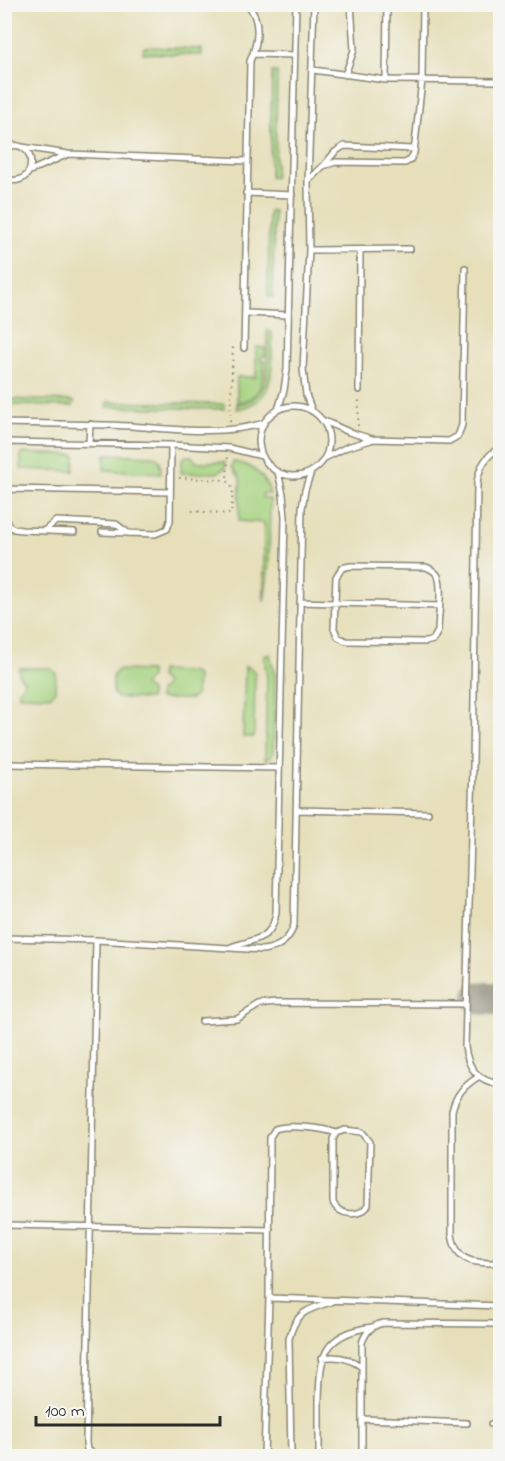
<svg xmlns="http://www.w3.org/2000/svg" width="505" height="1461" font-family="'Indie Flower',sans-serif">
<rect width="100%" height="100%" fill="#f6f6f2"/>
<filter id="ink" filterUnits="userSpaceOnUse"><feTurbulence type="fractalNoise" baseFrequency=".0167" numOctaves="2"/><feDisplacementMap in="SourceGraphic" scale="12" xChannelSelector="R" yChannelSelector="G"/><feConvolveMatrix kernelMatrix="1 2 1 2 8 2 1 2 1" color-interpolation-filters="sRGB"/></filter>
<filter id="wash" filterUnits="userSpaceOnUse"><feTurbulence type="fractalNoise" baseFrequency=".008" numOctaves="4" result="noise"/><feDisplacementMap in="SourceGraphic" scale="24" xChannelSelector="R" yChannelSelector="G"/><feGaussianBlur stdDeviation="1.35" result="paint"/><feColorMatrix in="noise" values="0 0 0 0 0 0 0 0 0 0 0 0 0 0 0 0 0 1.4 0 .05"/><feComposite in="paint" operator="in"/></filter>
<g filter="url(#wash)">
<rect width="100%" height="100%" fill="#e6dfba"/>
<!-- green -->
<path fill="#a6d27f" stroke="#687e55" stroke-width="1.5" d="M144,47L202,49V55L143,53Z
M272,72H277L275,177H270Z
M269,211H274L273,297H268Z
M267,331L272,332C271,363 279,402 237,409V404C274,399 267,360 267,331Z
M256,347L265,348V356L261,357V361H264C264,382 261,399 237,402V377H256Z
M5,399L74,401L73,406L5,405Z
M107,402L224,404V409L107,407Z
M24,453L75,455L74,471L21,469V456Z
M105,454L154,456L160,461L161,473L104,470Z
M187,456H192L196,462H225V468L217,473H181L182,459Z
M233,462C251,463 266,476 270,494L263,493L262,498L270,499L269,563L264,602V523L239,521L240,478L232,467Z
M270,654L275,676L273,753L271,757L265,760L267,678L264,656Z
M245,666L252,669L255,673L254,737H243Z
M19,668H50L56,673L55,691L50,696L19,695V688L23,685L24,681L19,675Z
M118,670L150,671V678L144,685L150,691V699L118,698L113,694V675Z
M160,671L191,672L197,676L196,694L191,699H159V691L163,689L165,684L160,678Z"/>
<g fill="none" stroke-linecap="round" stroke-linejoin="round">
<!-- taxiway -->
<path stroke="#888572" stroke-width="33" d="M479,998L500,999"/>
</g>
</g>
<g filter="url(#ink)">
<g fill="none" stroke-linecap="round" stroke-linejoin="round">
<defs>
<path id="service" d="M253,54L295,55
M313,70L386,80L500,81
M345,75L354,50L351,4
M386,80L387,4
M22,147L68,154L247,161
M4,148C40,133 39,193 4,178
M324,165L335,152L344,146L414,149
M30,171L66,155
M309,180L323,166L336,162L405,163L410,160L414,153L422,80L423,4
M246,193L292,195
M309,250L410,249
M245,313L288,315
M244,348L250,61C258,43 262,20 247,4
M359,390L360,251
M259 441a35 35 0 1 1 70 0a35 35 0 1 1-70 0Z
M278,410L284,390L287,369L296,4
M312,411L306,395L303,369L309,250L308,182L314,4
M322,420L349,432L372,439L449,441L458,436L462,425L465,268
M4,423C46,424 88,424 130,426C174,429 221,436 264,423
M4,442L171,445L229,448L262,456
M8,442L5,515L8,525L14,529L22,530L74,532
M89,443L90,424
M500,448C486,455 479,467 477,483L473,766L465,1047C468,1069 478,1081 500,1084
M325,458L347,447L371,440
M6,489L170,492
M44,531L56,521L116,524L128,533
M102,532L155,534L167,529L170,521L171,445
M350,566L426,567C431,569 435,571 438,576C443,587 438,618 438,631L433,640L426,642L346,641L338,637L334,629L336,577L342,568Z
M300,602L439,606
M4,764L279,768
M296,810L428,813
M4,938L96,940L263,950C279,948 289,941 294,925L302,508L305,490L311,472
M231,947C253,939 273,941 276,912L285,517L283,494L278,472
M202,1021L237,1019L259,1005L275,1003L466,1004
M478,1077C464,1086 456,1094 452,1111V1234C456,1264 476,1263 500,1263
M345,1130L362,1132L370,1142L368,1205C361,1218 338,1216 333,1202V1139L336,1133Z
M4,1225L270,1230
M269,1298L500,1306
M322,1358C337,1355 350,1358 362,1367
M363,1419L467,1423
M491,1424L500,1425
M96,1456L87,1450L86,1443L96,940
M264,1456L269,1298L270,1137L275,1129C288,1124 323,1128 336,1133
M291,1456L289,1339C295,1313 307,1309 331,1302
M319,1456C319,1438 319,1419 319,1400C320,1357 322,1334 372,1327
M362,1456V1343C366,1331 372,1325 384,1323L500,1324"/>
</defs>
<!-- service casing -->
<use href="#service" stroke="#888572" stroke-width="8"/>
<!-- path -->
<path stroke="#888572" stroke-width="2" stroke-dasharray="1.5 4.5" stroke-linecap="butt" d="M230,421L233,348H235
M358,426L359,399
M179,478L227,480
M192,511L231,514L233,489L227,480L228,456"/>
<!-- service -->
<use href="#service" stroke="#fff" stroke-width="5"/>
</g>
</g>
<!-- margin -->
<rect width="505" height="1461" fill="none" stroke="#f6f6f2" stroke-width="24"/>
<!-- scale -->
<path d="M36 1416v9h184v-9" fill="none" stroke="#2b2b2b" stroke-width="3"/>
<text x="45" y="1416" font-size="18" fill="#2b2b2b" stroke="#f6f6f2" stroke-width="4.5" paint-order="stroke">100 m</text>
</svg>
